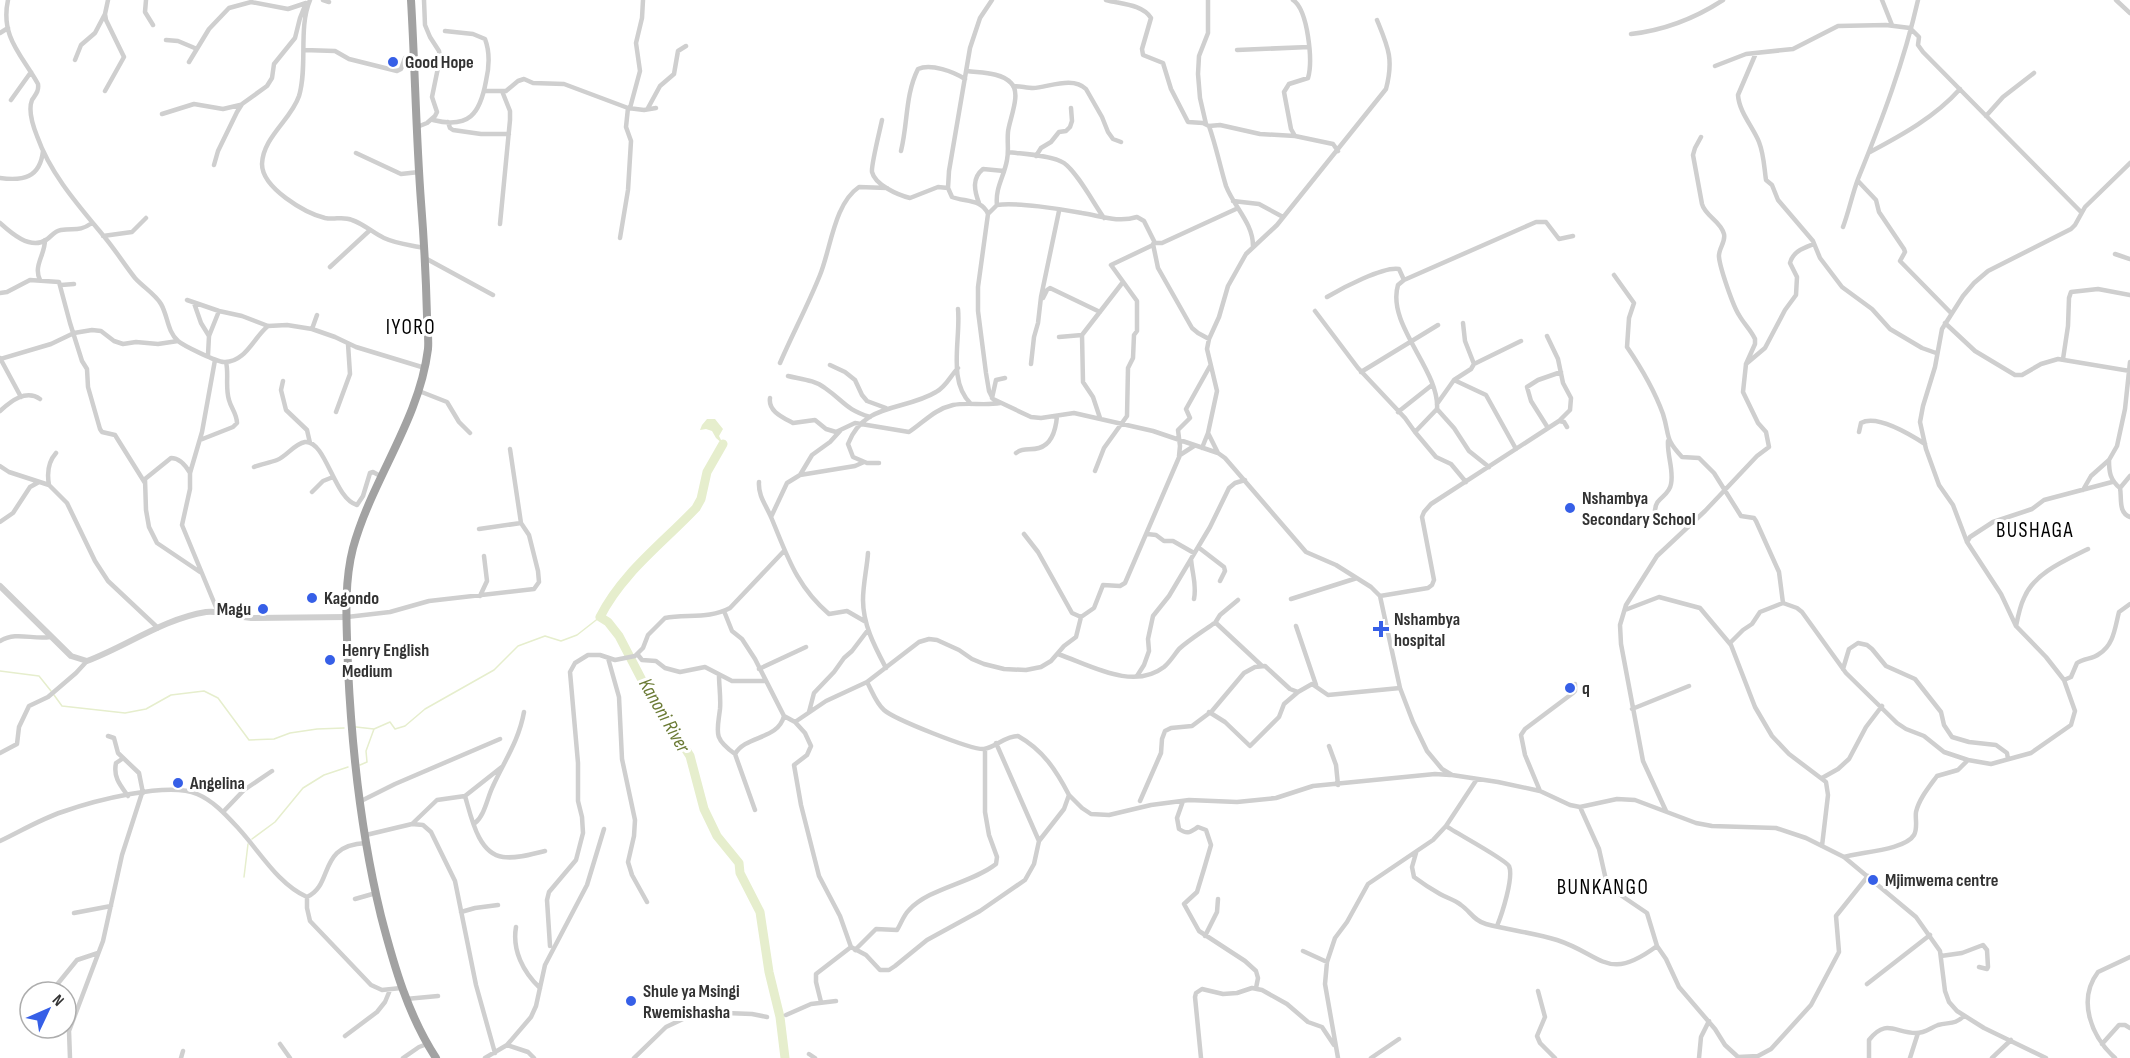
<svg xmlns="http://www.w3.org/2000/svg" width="2130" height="1058" font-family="'Sofia Sans Condensed',sans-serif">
<rect width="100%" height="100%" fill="#fff"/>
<!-- water -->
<path fill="#e6eecd" d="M707,419H715L723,429L719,436L723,444L716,438L712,431L706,429L700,430L702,425Z"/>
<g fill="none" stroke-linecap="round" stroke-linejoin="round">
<!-- stream -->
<path stroke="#e6eecd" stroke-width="1.5" d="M0,671L39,676L51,691
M54,695L62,706L125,713L146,709L171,695L204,691L218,698L249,740L274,739L290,733L317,729L344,728
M356,727L374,729L390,722L395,729L405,726L425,709L494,670L518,646L545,636L561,641L577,635L600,617
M360,765L367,762L366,751L374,729
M252,839L275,822L303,788L324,775L348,767
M244,877L248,844"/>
<!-- river -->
<path stroke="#e6eecd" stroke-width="9" d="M723,444L707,472L701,499L696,508C663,543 622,573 600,617L608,622L619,636L643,682L690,756L704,809L717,836L739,863L740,873L760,912L769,972L780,1017L785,1058"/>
<!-- minor -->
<path stroke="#cfcfcf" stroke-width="4.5" d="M8,0C0,37 22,55 38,84C39,91 36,94 32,100C28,110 33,126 37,136C50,173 77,204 102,234C114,248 124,264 135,278C143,287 155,294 161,304C168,316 167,331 178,341C184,346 217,362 224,362C245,363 254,337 268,326
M146,0L145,12L153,25
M310,0C298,28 308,66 299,96C291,120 263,137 262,164C262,188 305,213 325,218C335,220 343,216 352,220C364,224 373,233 384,238C397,244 411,245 424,248
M323,0L329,2
M992,0L980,18L970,48L949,171L948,188L952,197C965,202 982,199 988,214L978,287V311L986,373L989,391L993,399L1031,417L1041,418L1074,413L1153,431L1218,453L1225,458L1306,552L1336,565L1371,587L1380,596L1400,688L1413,722L1427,751L1442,769L1452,775L1498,782L1540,791L1570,805L1580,807L1617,799L1635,800L1696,823L1712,826L1776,828L1806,838L1844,857L1916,917L1940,951L1945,991L1949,1002L1957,1011L1984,1028L2046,1058
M1106,0C1120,4 1142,4 1151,18L1142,49L1143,55L1163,63L1171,89L1188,122L1203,123L1209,126C1216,146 1220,166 1226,186C1234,207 1253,223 1253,246
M1293,0C1308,10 1313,61 1308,78L1289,84L1284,92L1291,129L1295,136L1333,144L1338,151
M1882,0L1892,25
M2116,0L2130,13
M0,33L8,28
M1631,34C1665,30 1694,19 1723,0
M166,40L178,41L197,49
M304,50L335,51L349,59L397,71L401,69L405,58L414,55
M1237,50L1309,47
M1756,53L1738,95C1739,112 1753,127 1759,142C1764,155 1764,166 1766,180L1772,185L1778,200L1813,241L1820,258L1842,287L1872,309L1890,329L1922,348L1936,353
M75,60L81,45L95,33L105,14
M189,62L209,29L229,8L251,2L288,9L306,3
M1715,66L1746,54L1793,49L1838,26L1886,25L1910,28L1919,37L1918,45L1923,52L2081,212
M967,71C980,73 1001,72 1011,83C1022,93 1009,120 1008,132C1007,142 1009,151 1007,160C1004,177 995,188 997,205
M1013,86C1020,86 1027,88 1033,88C1049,87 1073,76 1086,89L1102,117L1108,132L1113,139L1121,142
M105,91L124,57L106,20L105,14L108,0
M485,91H506L518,81L524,79L533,83L564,84L628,108L644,110L656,108
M11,100L31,72
M630,108L640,71L636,43L642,18L643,0
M648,108L660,86L674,74L678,51L686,46
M162,114L194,104L223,109L240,105
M1986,116L2003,97L2034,73
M433,120C469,129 480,114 486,81C489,68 490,52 485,39L473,34L445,31
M882,120C880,130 871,165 872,172C875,185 898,195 910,198L938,187L948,188
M448,122L450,128L453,130L481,134H509
M1206,124L1200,98L1198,74L1199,56L1208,33V0
M1209,126L1220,125L1260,134L1295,136
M417,127L427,123L435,116L437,112L432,97L440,58L439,51L430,37L425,25L424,0
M1701,137L1695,148L1693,155L1702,204C1705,216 1721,221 1724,234C1726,242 1718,249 1719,257C1720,268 1733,306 1739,315C1744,324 1751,330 1755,339V344L1746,364
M901,151C908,123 905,95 918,69C931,63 954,72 965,79
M1008,152C1022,154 1052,155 1064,163C1077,172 1094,204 1104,218
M1870,152C1902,135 1935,117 1960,89
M356,153L401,174L419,172
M1036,156L1041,148L1051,142L1059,132L1066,131L1070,127L1072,121L1071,108
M214,165L218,151L237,112L242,104L267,86L272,78L274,64L295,38L300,18L306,3
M0,178C23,181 40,178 43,151
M1858,181L1876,200L1879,212L1904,249L1905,252L1900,261L1951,313
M1233,201L1259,204L1283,217
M979,203C974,190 972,178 983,169L1004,171
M988,214L997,205C1016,202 1061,209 1082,213C1101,216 1118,223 1137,217L1144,221L1155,243H1162L1236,209
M0,223C11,233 30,250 46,240C51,237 54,231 61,230C75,228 79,232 92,223
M500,224L510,120V111L502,91
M1843,227C1849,211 1852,195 1858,179C1882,120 1904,62 1918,0
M103,236L132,232L146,218
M620,238L628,190L631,141L626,127L628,108
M1153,244L1158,268L1192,328L1198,333L1209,339
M2115,254L2130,259
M425,258L493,295
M330,267L369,231
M1614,275L1634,303L1629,318L1627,347C1640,366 1655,392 1663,414C1670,436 1664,438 1682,457L1699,458L1714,473L1741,516L1754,518L1756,521L1779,572L1783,603
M40,280C33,266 45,255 45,240
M61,285L74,284
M0,293L7,292L30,280L59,282L70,323L82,361L87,369L88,387L100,429L102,432L115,435L145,483
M1327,297C1342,288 1384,266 1399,269L1404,280
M1043,298L1047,290L1050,288L1100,312
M187,300L219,311L242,316L268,326L287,325L312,329L335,337L356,347L425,368
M194,303L201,323L209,336
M958,309C961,339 947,381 971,404
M1315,311L1358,368L1405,418L1415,432
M1945,323L1975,351L2015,375H2022L2041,364L2058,359L2130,371
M312,329L317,315
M1082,335L1083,382L1093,397L1100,418
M1547,336L1558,359L1563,383L1571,398L1570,410L1559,421
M1059,337L1082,335L1123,282
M208,355L209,336L219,311
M0,358L21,397
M0,359L51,344L74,333L92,330L101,331L114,341L123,344L136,342L158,344L178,341
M2063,359L2068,326L2069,298L2071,292L2098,289L2130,295
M215,360L202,432L190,473V489L182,525L218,612
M780,363C793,333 808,305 820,275C831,248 834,204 859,187L887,188
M1031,364L1034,337L1038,323L1041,297L1059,211
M1474,364L1521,341
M830,365L845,372L855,380L862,395L867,401L886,408
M1361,372L1438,325
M788,376C800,379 815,380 825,388C845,402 845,409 870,417
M1454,380L1486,395L1516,449
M283,381L281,390L286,410L307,430L310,443
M419,391L447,402L459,422L470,433
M770,398C768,411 782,417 793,423L815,420L826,429L836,432L855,423L909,432C924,422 935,409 953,405C968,402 984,406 1000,403
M992,398L996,380L1005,378
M1437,404L1454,380L1471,369L1474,364L1465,341L1463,323
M1437,409L1454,428L1469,451L1489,467
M0,411C11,401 26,389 40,399
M336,412L350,374L348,344
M1398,412L1432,385
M1548,428L1531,401L1527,387L1538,380L1561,372
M1859,432L1861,423C1877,414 1911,435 1925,444
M200,440L233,427L237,423C237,414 231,408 229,400C225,387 229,374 226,362
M1194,446L1180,455L1125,583L1120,586L1103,585L1094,608L1081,617L1076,637L1064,646L1051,661L1041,667L1026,670L1004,669L984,664L972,659L959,650L937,640L929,639L919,642L867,682L826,701L795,722L805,733L811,746L807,755L794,765L801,805L819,876L840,916L851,947L866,955L880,970H889L895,966L927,940L980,911L1025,880L1034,864L1039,841L1064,809L1069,795L1082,808L1091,814L1109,815L1151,805L1189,800L1237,802L1276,798L1313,786L1435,774L1450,775
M1202,448L1208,433
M56,453C48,462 47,474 49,485L67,503L95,561L108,581L158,628
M1016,453C1024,447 1030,451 1039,448C1053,444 1056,428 1057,416
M1218,453L1208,433L1217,391L1207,349L1209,339L1219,317L1228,286L1246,254L1277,225L1386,89C1394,59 1388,47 1377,20
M1179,456L1180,446L1178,430L1190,418L1186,409L1210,366
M2109,460C2109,472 2110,480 2120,488C2122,498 2118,513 2130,517
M879,463H867L853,457L848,444C864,402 905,411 936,392C946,387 951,375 958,368
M0,466L9,472L49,485
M254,467C261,464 269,463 277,460C287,456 294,444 305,442C326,440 334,499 357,505L363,496L370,473L373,472L382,477
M1095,471L1104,448L1127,416L1128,368L1133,358L1134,335L1137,331V301L1111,265L1153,245
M190,473C186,466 179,458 171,458L145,479L146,510L149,527L157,543L200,572
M800,475L855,466L864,462
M759,482C758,496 766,505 771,517C787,555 796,586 829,614L847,611L866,622
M1466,482L1451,464L1436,457L1415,432L1437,409C1440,370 1386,325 1398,285L1404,280L1536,222H1546L1559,239L1573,236
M2120,488L2130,476
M2083,490L2091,476L2109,460L2117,446L2125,409L2130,362
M312,492L323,481L333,477
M1655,511C1655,497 1669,497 1671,484C1674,470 1667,456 1668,441
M771,517L787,483L800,475L812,455L830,442L840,431
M0,522L13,513L30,487L39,482
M479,529L521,523
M1024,534L1038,552L1072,613L1081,617
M1147,534L1156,535L1164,541H1173L1194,553
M1967,542L1970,537L1993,522L2032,509L2044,500L2112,482
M1198,547L1224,567L1225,571L1220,581
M868,553C867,568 863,584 863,600C863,625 875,647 886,668
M1191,559C1192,573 1197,585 1194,599
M480,596L487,581L484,556
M1380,596L1428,588L1432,585L1434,580L1422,517L1424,512L1431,504L1559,421L1564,422L1567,427
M1291,599L1357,578
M1625,610L1659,597L1700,608L1731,645L1755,707L1772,736L1789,754L1826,782L1828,795L1822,846
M724,611L732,631L742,639L755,659L784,716L795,722
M347,617L390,612L429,601L534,589L539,582L538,571L529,535L521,523L510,449
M1215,623L1220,615L1238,600
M1296,626L1316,685
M2016,626C2018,616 2020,606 2024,598C2034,573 2066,560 2088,549
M0,641C16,631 33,640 50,637
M1730,643L1743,630L1752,624L1760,612L1783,603L1797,608L1802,612L1846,673L1897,723L1906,729L1924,736L1944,752L1968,760
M1058,654C1090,665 1133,691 1164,667C1170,662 1174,655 1179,649C1189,640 1202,632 1213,624L1216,623L1261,665
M638,655L642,660L656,661L665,668L680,672L705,667L732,681H765
M608,658L619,697L622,759L635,820L634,836L628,862L632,875L647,902
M759,669L806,647
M1843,669L1849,649L1858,643L1867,645L1872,649L1886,666L1915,679L1941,712L1944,725L1952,737L1969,742L1996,745L2007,753L2008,759
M719,675C719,686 721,698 720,709C717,733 713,738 735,754
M1137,676L1144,665L1149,651L1148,639L1153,616L1169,596L1210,527L1229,488L1235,483L1245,480
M2064,680L2071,677L2077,663C2084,658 2093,659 2099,654C2114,645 2115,627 2119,612L2130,604
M867,682C872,691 876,703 884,710C894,719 971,750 984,749C996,747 1005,736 1018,736C1043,750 1056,770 1069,795
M1632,709L1689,686
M809,712L814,693L834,672L844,658L852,651L868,630
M1209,712L1225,722L1250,746L1279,717L1284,704L1298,692
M108,736L114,738L118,753L139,773L143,793
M996,743L1039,841
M1329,746L1336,765L1338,785
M0,753L17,744L19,727L29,706L48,697L76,673L87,661
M122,759L116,763C113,777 120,785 128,796
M1822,778L1838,769L1849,759L1866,727L1882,706
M1540,791L1525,755L1521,735L1525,729L1573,693L1575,691V684
M465,796C471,816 478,854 503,857C517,859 532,854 545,851
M1140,801L1161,753L1162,739L1165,731L1171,728L1192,726L1212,711L1244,673L1255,667L1265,666L1290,689L1298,692L1312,684L1328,695L1400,688
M1183,801L1177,818L1179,829C1188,835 1190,832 1198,827L1206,830L1211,845L1204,869L1197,892L1184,904L1199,931L1245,961L1256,971L1258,978L1256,988
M359,802L395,784L500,739
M1580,807L1599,849L1606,880L1616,892L1647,913L1657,946L1666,959L1679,987L1715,1029L1725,1045L1738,1057L1758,1056L1771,1049L1811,1005L1839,952L1836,916L1868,876
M755,810L735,754C746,735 778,740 784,716
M1666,811L1643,761L1621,644L1620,625L1626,605L1657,556L1705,511L1757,456L1769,447L1766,432L1758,423L1743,392L1746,364L1765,348L1785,310L1796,295L1797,277L1790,263C1793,251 1804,248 1814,244
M223,812L244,790L272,771
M475,823C485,815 487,798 493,786C505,760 519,740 524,712
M412,824L423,825L431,832L455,881L476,985L495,1053
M1446,826C1456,833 1505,859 1509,866C1514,877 1502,914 1497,926
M366,835L412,824L437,800L465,796L503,766
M0,841C21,831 41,819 62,812C93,801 168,781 197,794C214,801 227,816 239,829C260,852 278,884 307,897C334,885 317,845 366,843
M1416,853L1412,867L1414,877C1422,883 1431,889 1440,894C1447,898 1455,900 1461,905C1470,911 1474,921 1486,924C1509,930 1534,933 1557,940C1603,955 1607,983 1657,946
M1844,857C1861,852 1905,850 1914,835C1918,828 1915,819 1916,812C1919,799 1929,787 1937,776L1958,770L1968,760L1991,764L2031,753L2071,725L2075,711L2064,680L2046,657L2016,626L2001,594L1967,542L1953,505L1939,485L1926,449L1920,422L1923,406L1935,367L1942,329L1963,296L1974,283L1988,271L2071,229L2075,225L2085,207L2130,163
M307,897V908L310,921L371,985L382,990L401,988
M355,899L376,893
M461,912L475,908L498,905
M74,913L111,906
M516,927C512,950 523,972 540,988
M1205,936L1217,912L1218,899
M550,946L547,900L549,892L576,860L583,833L582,817L578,801V763L570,672L575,663L588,655H600L615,660L635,656L643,648L648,635L665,618C686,614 710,619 730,608L784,551
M855,950L876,929L897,930C901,924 903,916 909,910C929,888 972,883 996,864L997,857L989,835L985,812V749
M1303,951L1327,962
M1941,956L1962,953L1983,945L1987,950L1988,967L1987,969L1979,967
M1867,984L1930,935
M1538,991L1545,1017L1537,1036L1540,1043L1555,1058
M51,992L77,960L98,953
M406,999L438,996
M821,1002L816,982V974L851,947
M786,1015L811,1004L836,1001
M345,1036L377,1012L385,1002L390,990
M280,1044L290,1058
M2102,1044L2119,1025H2125L2130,1028
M507,1045L528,1052L534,1058
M809,1054L815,1058
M70,1058L69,1031L103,941L122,855L142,793
M181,1058L183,1051
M403,1058L419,1047L427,1044
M485,1058L507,1045L531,1017L536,1006L545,965L587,885L604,829
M634,1058L666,1027L702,1010L713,1009L726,1013L752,1014L767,1017
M1201,1058L1195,997L1196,993L1202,989L1223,994L1237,993L1252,988L1262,990L1287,1004L1308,1022L1322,1027L1334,1045
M1338,1058L1325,984L1327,962L1335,938L1347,922L1368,884L1433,840L1446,826L1477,779
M1371,1058L1399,1039
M1699,1058L1701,1037L1709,1021
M1869,1058V1040C1886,1018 1895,1033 1916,1033C1925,1033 1930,1028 1938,1025C1949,1022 1955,1025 1964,1016
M1910,1058L1918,1033
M1992,1058L2011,1040
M2115,1058C2091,1036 2077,1000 2098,972L2130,957"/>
<!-- tertiary -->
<path stroke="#cfcfcf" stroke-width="6" d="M0,586L71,656L87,661C127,646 163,619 206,612C220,610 236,617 251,618L347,617"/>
<!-- trunk -->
<path stroke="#a2a2a2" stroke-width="8" d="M411,0C415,67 416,135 421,202C424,240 426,278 427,316C427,328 429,338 428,349C419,421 372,479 353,548C343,587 347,628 348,668C352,752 361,834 381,916C394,966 408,1015 436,1058"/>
</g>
<!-- markers -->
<g fill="#365fe7" stroke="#fff" stroke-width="2">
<circle cx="393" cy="62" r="6"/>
<circle cx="1570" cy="508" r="6"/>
<circle cx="312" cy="598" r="6"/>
<circle cx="263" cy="609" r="6"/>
<path d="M1378 620h6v6h6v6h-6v6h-6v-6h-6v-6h6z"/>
<circle cx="330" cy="660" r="6"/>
<circle cx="1570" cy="688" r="6"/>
<circle cx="178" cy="783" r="6"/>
<circle cx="1873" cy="880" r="6"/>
<circle cx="631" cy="1001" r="6"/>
</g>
<g text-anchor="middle" stroke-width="6" stroke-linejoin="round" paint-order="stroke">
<!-- poi labels -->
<g font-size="18" font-weight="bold" fill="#323232" stroke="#fff" text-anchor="start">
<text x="405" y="68">Good Hope</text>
<text x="1582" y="504">Nshambya<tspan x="1582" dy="21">Secondary School</tspan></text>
<text x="324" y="604">Kagondo</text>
<text x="251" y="615" text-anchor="end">Magu</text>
<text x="1394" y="625">Nshambya<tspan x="1394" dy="21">hospital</tspan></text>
<text x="342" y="656">Henry English<tspan x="342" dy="21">Medium</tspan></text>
<text x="1582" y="694">q</text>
<text x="190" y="789">Angelina</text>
<text x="1885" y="886">Mjimwema centre</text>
<text x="643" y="997">Shule ya Msingi<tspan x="643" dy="21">Rwemishasha</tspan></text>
</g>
<!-- water labels -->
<g font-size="20" font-style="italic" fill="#6b7b35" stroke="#fff">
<text transform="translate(665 715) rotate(60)" y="7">Kanoni River</text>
</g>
<!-- quarter labels -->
<g font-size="21" letter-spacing="1.5" fill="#000" stroke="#fff">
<text x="411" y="334">IYORO</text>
<text x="2035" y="537">BUSHAGA</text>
<text x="1603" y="894">BUNKANGO</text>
</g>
</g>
<!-- north arrow -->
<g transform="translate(48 1010) rotate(46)"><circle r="28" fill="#ffffff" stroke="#adadad" stroke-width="1.5"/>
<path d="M0-4.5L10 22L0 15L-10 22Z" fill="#365fe7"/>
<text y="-9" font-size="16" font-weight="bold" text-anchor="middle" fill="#323232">N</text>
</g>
</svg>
